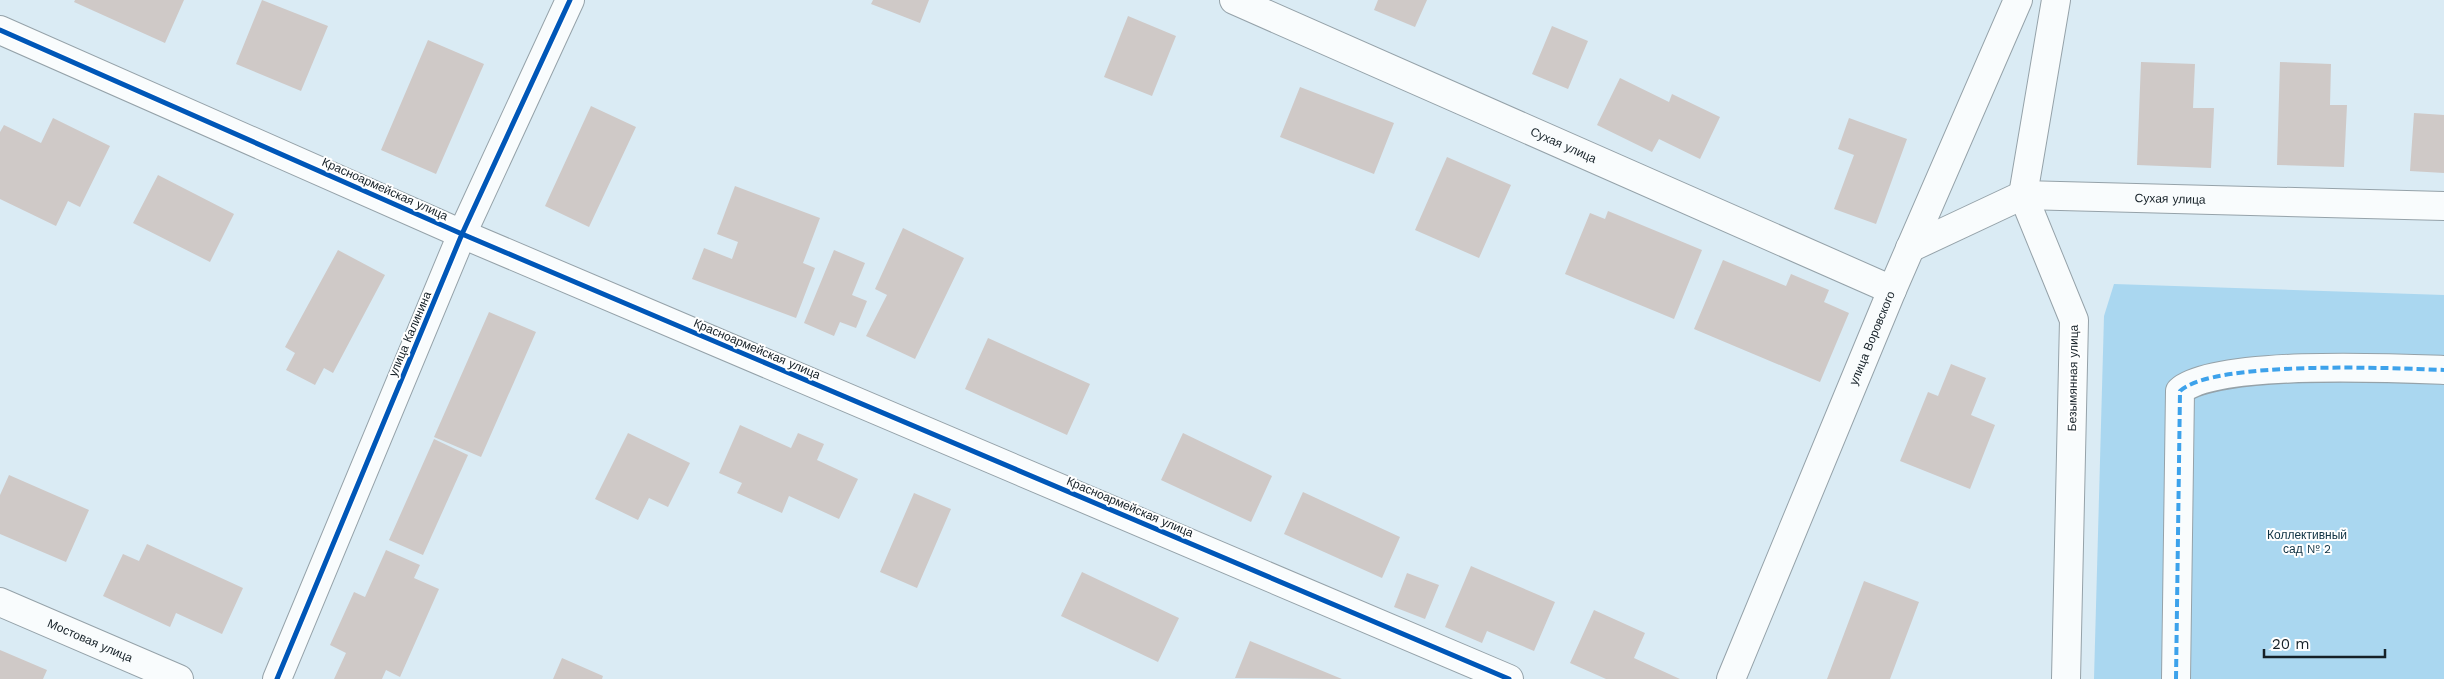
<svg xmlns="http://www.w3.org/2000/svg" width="2444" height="679" font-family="'Work Sans',sans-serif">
<rect width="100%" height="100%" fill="#daebf4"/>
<!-- green -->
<path fill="#aad7f0" d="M2114,284L2444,295V679H2094L2104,316Z"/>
<!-- building -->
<path fill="#cfc9c7" d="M75,0H184L165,43L74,2Z
M262,0L328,26L301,91L236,64Z
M873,0H929L920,23L871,4Z
M1378,0H1427L1415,27L1374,10Z
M1128,16L1176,36L1152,96L1104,77Z
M1552,26L1588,41L1568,89L1532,74Z
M428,40L484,64L436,174L381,150Z
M2141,62L2195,64L2193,108H2214L2211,168L2137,165Z
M2280,62L2331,64L2330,105H2347L2344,167L2277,165Z
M1620,78L1669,102L1672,94L1720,117L1700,159L1659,139L1652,152L1597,125Z
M1300,87L1394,123L1374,174L1280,137Z
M591,106L636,127L589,227L545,206Z
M2414,113L2444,115V173L2410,171Z
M53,118L110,146L80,207L68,201L56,226L0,199V132L4,125L41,143Z
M1849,118L1907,139L1876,224L1834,209L1854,155L1838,149Z
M1447,157L1511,185L1479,258L1415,230Z
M158,175L234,214L210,262L133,223Z
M735,186L820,218L803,263L815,268L796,318L692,279L704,248L732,259L738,242L717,234Z
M1608,211L1702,250L1674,319L1565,274L1590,213L1605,219Z
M903,228L964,258L915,359L866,336L887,295L875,289Z
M338,250L385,275L333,373L324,368L315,385L286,370L295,353L285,347Z
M834,250L865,263L852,295L867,301L856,328L840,322L834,336L804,323Z
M1723,260L1786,286L1791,274L1829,290L1824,302L1849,313L1820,382L1694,329Z
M489,312L536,332L481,457L434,437Z
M988,338L1090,384L1067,435L965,389Z
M1951,364L1986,378L1971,415L1995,425L1970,489L1900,461L1928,392L1938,396Z
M740,425L791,448L798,433L824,444L817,460L858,479L839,519L789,496L782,513L737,493L742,483L719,473Z
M628,433L690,463L668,507L649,498L638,520L595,499Z
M1183,433L1272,476L1251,522L1161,480Z
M434,439L468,455L423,555L389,540Z
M9,475L89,510L66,562L0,534V495Z
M1303,492L1400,537L1382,578L1284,534Z
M914,493L951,509L917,588L880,572Z
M147,544L243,588L222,634L176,613L170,627L103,596L123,554L139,561Z
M386,550L420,565L414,578L439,589L400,677L386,670L382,679H334L346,653L330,645L354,592L365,597Z
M1471,566L1555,602L1534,651L1487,631L1482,643L1445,627Z
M1082,572L1179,618L1158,662L1061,616Z
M1407,573L1439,585L1425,619L1394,607Z
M1864,581L1919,602L1890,679H1827Z
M1594,610L1645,633L1634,658L1680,679H1606L1570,663Z
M1250,641L1342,679L1235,678Z
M0,650L47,670L43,679H0Z
M562,658L603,676L602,679H553Z"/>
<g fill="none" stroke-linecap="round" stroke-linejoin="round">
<defs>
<g id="street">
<path id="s1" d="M1234,0L1892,290"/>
<path d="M2056,0L2023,195L2074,320L2066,679"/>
<path d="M0,30L462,234L1509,679"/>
<path id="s2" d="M1910,248L2023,195L2444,206"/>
<path id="s3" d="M0,602L179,679"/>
<path d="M277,679L462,234L570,0"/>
<path id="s4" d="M1731,679L1892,290L2018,0"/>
<path d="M2176,679L2180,391C2214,360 2394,368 2444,370"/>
</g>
</defs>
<!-- street casing -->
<use href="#street" stroke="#95a2a9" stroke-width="30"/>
<!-- street -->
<use href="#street" stroke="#f9fcfd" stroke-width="28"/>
<!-- quiet -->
<path stroke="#3da2eb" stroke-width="4" stroke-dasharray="8 4" stroke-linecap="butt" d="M2176,679L2180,391C2214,360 2394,368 2444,370"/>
<defs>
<path id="cycleway" d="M0,30L462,234L1509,679
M277,679L462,234L570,0"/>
</defs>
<!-- cycleway casing -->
<use href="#cycleway" stroke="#fff" stroke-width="8"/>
<!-- cycleway -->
<use href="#cycleway" stroke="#0057b8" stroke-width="5"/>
</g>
<g text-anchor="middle" stroke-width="4" stroke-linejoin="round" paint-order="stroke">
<!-- street labels -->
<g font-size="12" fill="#152027" stroke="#fff">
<text dy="4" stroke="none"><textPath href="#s1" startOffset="360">Сухая улица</textPath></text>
<text transform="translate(385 189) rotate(24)" y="4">Красноармейская улица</text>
<text dy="4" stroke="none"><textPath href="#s2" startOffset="272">Сухая улица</textPath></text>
<text transform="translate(410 334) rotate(-67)" y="4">улица Калинина</text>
<text dy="4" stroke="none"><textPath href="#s4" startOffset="369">улица Воровского</textPath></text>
<text transform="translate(757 349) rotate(23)" y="4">Красноармейская улица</text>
<text transform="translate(2073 378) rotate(-89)" y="4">Безымянная улица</text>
<text transform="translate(1130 507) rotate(23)" y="4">Красноармейская улица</text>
<text dy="4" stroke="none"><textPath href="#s3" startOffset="98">Мостовая улица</textPath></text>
</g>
<!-- park labels -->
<g font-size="12" fill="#0f3243" stroke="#fff">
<text x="2307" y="539">Коллективный<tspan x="2307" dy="14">сад № 2</tspan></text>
</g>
</g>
<!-- scale -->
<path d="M2264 649v8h121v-8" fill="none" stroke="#152027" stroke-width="2.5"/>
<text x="2272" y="649" font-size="15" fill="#152027" stroke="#ffffff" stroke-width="4" paint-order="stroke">20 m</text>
</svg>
